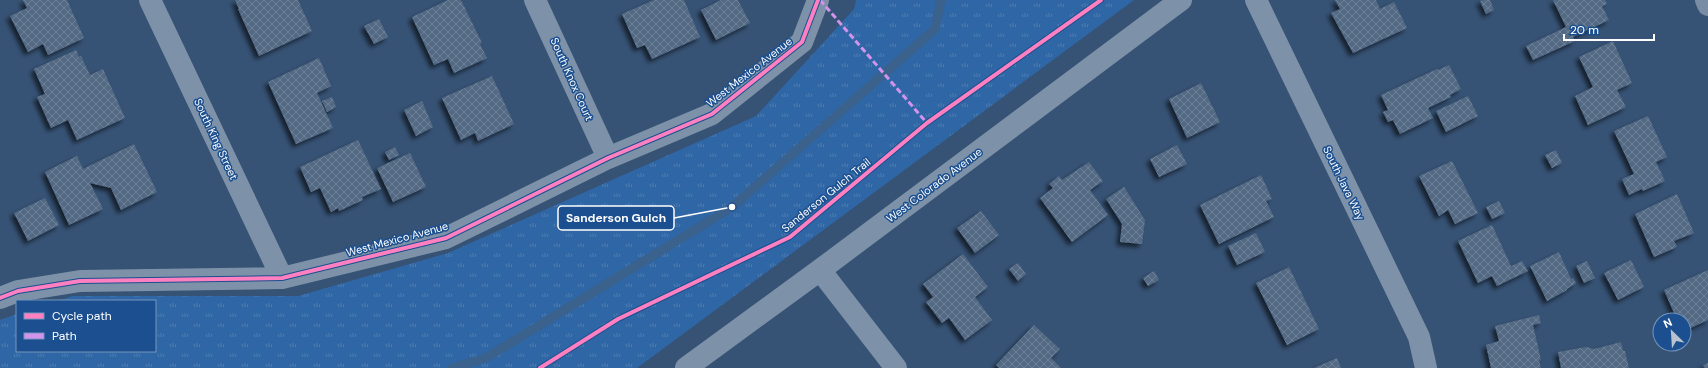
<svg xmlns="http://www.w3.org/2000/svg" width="1708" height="368" font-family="'DM Sans',sans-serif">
<defs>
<pattern id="grass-tufts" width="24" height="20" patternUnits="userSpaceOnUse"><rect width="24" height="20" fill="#2f66a5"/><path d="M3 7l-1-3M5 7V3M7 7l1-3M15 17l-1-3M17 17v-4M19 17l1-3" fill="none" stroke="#4e7db2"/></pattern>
<pattern id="building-cross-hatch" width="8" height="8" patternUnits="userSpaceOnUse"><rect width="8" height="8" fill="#526984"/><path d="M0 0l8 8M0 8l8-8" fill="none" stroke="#6c8096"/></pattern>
<filter id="shadow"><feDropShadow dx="-3.5" dy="3.5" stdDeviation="2" flood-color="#0009"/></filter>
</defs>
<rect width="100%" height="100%" fill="#365274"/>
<!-- grass -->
<path fill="url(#grass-tufts)" d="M856,0H1134L637,368H0V320L17,314V351H155V301H57L73,296H298L448,253L756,116L854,9Z"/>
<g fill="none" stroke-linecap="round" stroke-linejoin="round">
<!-- stream -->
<path stroke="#3b618d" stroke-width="9" d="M452,368L486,358L732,207L935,29L941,0"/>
</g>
<!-- building -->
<path fill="url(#building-cross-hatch)" filter="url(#shadow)" d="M23,0H67L84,38L48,55L43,44L28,52L10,16L27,8Z
M235,0H298L312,31L259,56L238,9H239Z
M448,0H461L482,43L480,44L487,58L454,73L448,59L434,65L412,17Z
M654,0H684L700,37L652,59L645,45L637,48L622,14Z
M721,0H738L750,23L716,40L701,10Z
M1335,0H1376L1380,9L1394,2L1407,28L1353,53L1331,13L1340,9Z
M1483,0H1490L1494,10L1486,14L1480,1Z
M1553,0H1605L1607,4L1602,6L1609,20L1573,37L1575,41L1533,60L1526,46L1566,27Z
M379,19L388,37L374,44L364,26Z
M1613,41L1632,83L1617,90L1626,107L1588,125L1575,96L1593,87L1579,57Z
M76,50L79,57L81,56L90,75L103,69L125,118L77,140L68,120L51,128L37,97L45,94L34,69Z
M319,58L331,86L317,93L333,128L296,144L268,82Z
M1449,65L1461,89L1450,95L1451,97L1428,108L1433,118L1400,134L1393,120L1388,122L1383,112L1388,110L1381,95L1437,69L1438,70Z
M492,76L514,124L478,141L475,133L461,140L442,98Z
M1201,83L1220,122L1187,138L1169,99Z
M1468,96L1478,116L1446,132L1436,111Z
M332,97L336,107L327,112L322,101Z
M422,101L433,127L416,136L404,110Z
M1648,116L1667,157L1656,162L1665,181L1643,191L1642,189L1629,195L1622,179L1634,174L1614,131Z
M358,140L381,189L362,197L363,200L339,211L338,208L331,212L320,188L311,192L300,167Z
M134,144L157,192L121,210L111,188L90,183L103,209L69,225L45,172L77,156L83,169Z
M1177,145L1187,164L1159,177L1150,159Z
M395,147L399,155L389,160L385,152Z
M1556,150L1562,163L1552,168L1545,155Z
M410,153L426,187L393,202L377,168Z
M1452,161L1478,213L1455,224L1448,210L1439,216L1419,176Z
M1089,162L1103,181L1090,190L1108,215L1072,242L1040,198L1053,188L1049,184L1059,176L1062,180Z
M1261,175L1272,199L1266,201L1274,217L1219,244L1200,205Z
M1124,187L1145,220L1142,244L1120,242L1122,224L1106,199Z
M1677,194L1694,233L1674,241L1677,247L1654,257L1635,214Z
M45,198L59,225L28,241L14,213Z
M1499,201L1505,213L1492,219L1486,207Z
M981,211L999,235L975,253L957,228Z
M1492,225L1511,266L1522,261L1528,271L1497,286L1492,276L1478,283L1458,241Z
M1256,233L1265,252L1237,265L1228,246Z
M1559,252L1571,279L1573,278L1576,283L1567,289V290L1547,301L1530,266Z
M963,254L988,287L975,297L992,320L965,340L949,318L942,323L926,302L933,297L923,284Z
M1631,260L1644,287L1618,300L1604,273Z
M1587,261L1595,278L1584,283L1576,266Z
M1018,263L1026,274L1018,281L1009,269Z
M1289,267L1319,329L1287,345L1256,283Z
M1708,270V320L1684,331V320H1677L1664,290Z
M1154,271L1159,280L1148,286L1143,278Z
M1539,315L1541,323L1533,325L1541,360L1539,361L1541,368H1491L1486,345L1499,341L1495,326Z
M1034,325L1060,349L1051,358L1061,368H999L996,365Z
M1621,342L1623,351H1625L1629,368H1561L1558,352L1586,347L1594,349Z
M1337,358L1341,368H1314Z
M1708,363V368H1705L1703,365Z"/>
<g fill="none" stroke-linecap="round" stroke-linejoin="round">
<!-- street -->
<path stroke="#7d92a8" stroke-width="22" d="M150,0L282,278
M535,0L608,158
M1256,0L1419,337L1426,368
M820,270L896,368
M0,298L18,291L80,281L282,278L446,238L608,158L712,114L802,42L818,0
M686,368L820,270L1181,0"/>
<!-- secondary -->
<path stroke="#798da4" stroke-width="22" d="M1706,0L1708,5"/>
<!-- quiet -->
<path stroke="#d193ec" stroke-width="3" stroke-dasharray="6 3" stroke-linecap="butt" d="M820,0L927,123"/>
<defs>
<path id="cycleway" d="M0,298L18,291L80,281L282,278L446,238L608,158L712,114L802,42L818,0
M540,368L618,319L790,237L927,123L1101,0"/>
</defs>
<!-- cycleway casing -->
<use href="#cycleway" stroke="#1b4f8f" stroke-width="6"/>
<!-- cycleway -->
<use href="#cycleway" stroke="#ff80c0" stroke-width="4"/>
</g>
<g text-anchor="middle" stroke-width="3" stroke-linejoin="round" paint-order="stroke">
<!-- street labels -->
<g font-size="11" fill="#fff" stroke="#1b4f8f">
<text transform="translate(749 72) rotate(-38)" y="4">West Mexico Avenue</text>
<text transform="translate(572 79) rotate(66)" y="4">South Knox Court</text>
<text transform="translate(216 139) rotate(65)" y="4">South King Street</text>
<text transform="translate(1344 183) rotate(64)" y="4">South Java Way</text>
<text transform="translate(934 185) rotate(-37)" y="4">West Colorado Avenue</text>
<text transform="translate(826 195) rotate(-39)" y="4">Sanderson Gulch Trail</text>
<text transform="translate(397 239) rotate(-15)" y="4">West Mexico Avenue</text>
</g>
</g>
<!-- callouts -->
<path fill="none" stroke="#fff" stroke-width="1.5" d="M732 207L674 218"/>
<circle fill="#fff" stroke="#1b4f8f" stroke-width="1.5" cx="732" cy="207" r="4"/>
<rect fill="#1b4f8f" stroke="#fff" stroke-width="1.5" x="558" y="206" width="116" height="24" rx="4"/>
<g font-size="12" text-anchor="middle" font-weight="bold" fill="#fff">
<text x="616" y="222">Sanderson Gulch</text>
</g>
<!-- legend -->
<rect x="16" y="300" width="140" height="52" fill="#1b4f8f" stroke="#7695bc"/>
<rect x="24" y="313" width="20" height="6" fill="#ff80c0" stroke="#7695bc"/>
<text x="52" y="320" font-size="12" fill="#ffffff">Cycle path</text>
<rect x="24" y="333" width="20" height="6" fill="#d193ec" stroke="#7695bc"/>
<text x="52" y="340" font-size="12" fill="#ffffff">Path</text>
<!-- north arrow -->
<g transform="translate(1672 332) rotate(335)"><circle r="19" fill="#1b4f8f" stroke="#7695bc"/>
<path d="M0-3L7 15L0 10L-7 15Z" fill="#b9c2ce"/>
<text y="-6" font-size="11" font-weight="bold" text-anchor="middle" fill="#ffffff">N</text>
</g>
<!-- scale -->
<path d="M1564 34v6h90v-6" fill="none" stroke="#ffffff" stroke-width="2"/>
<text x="1570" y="34" font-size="12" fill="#ffffff" stroke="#1b4f8f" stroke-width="3" paint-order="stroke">20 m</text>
</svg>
